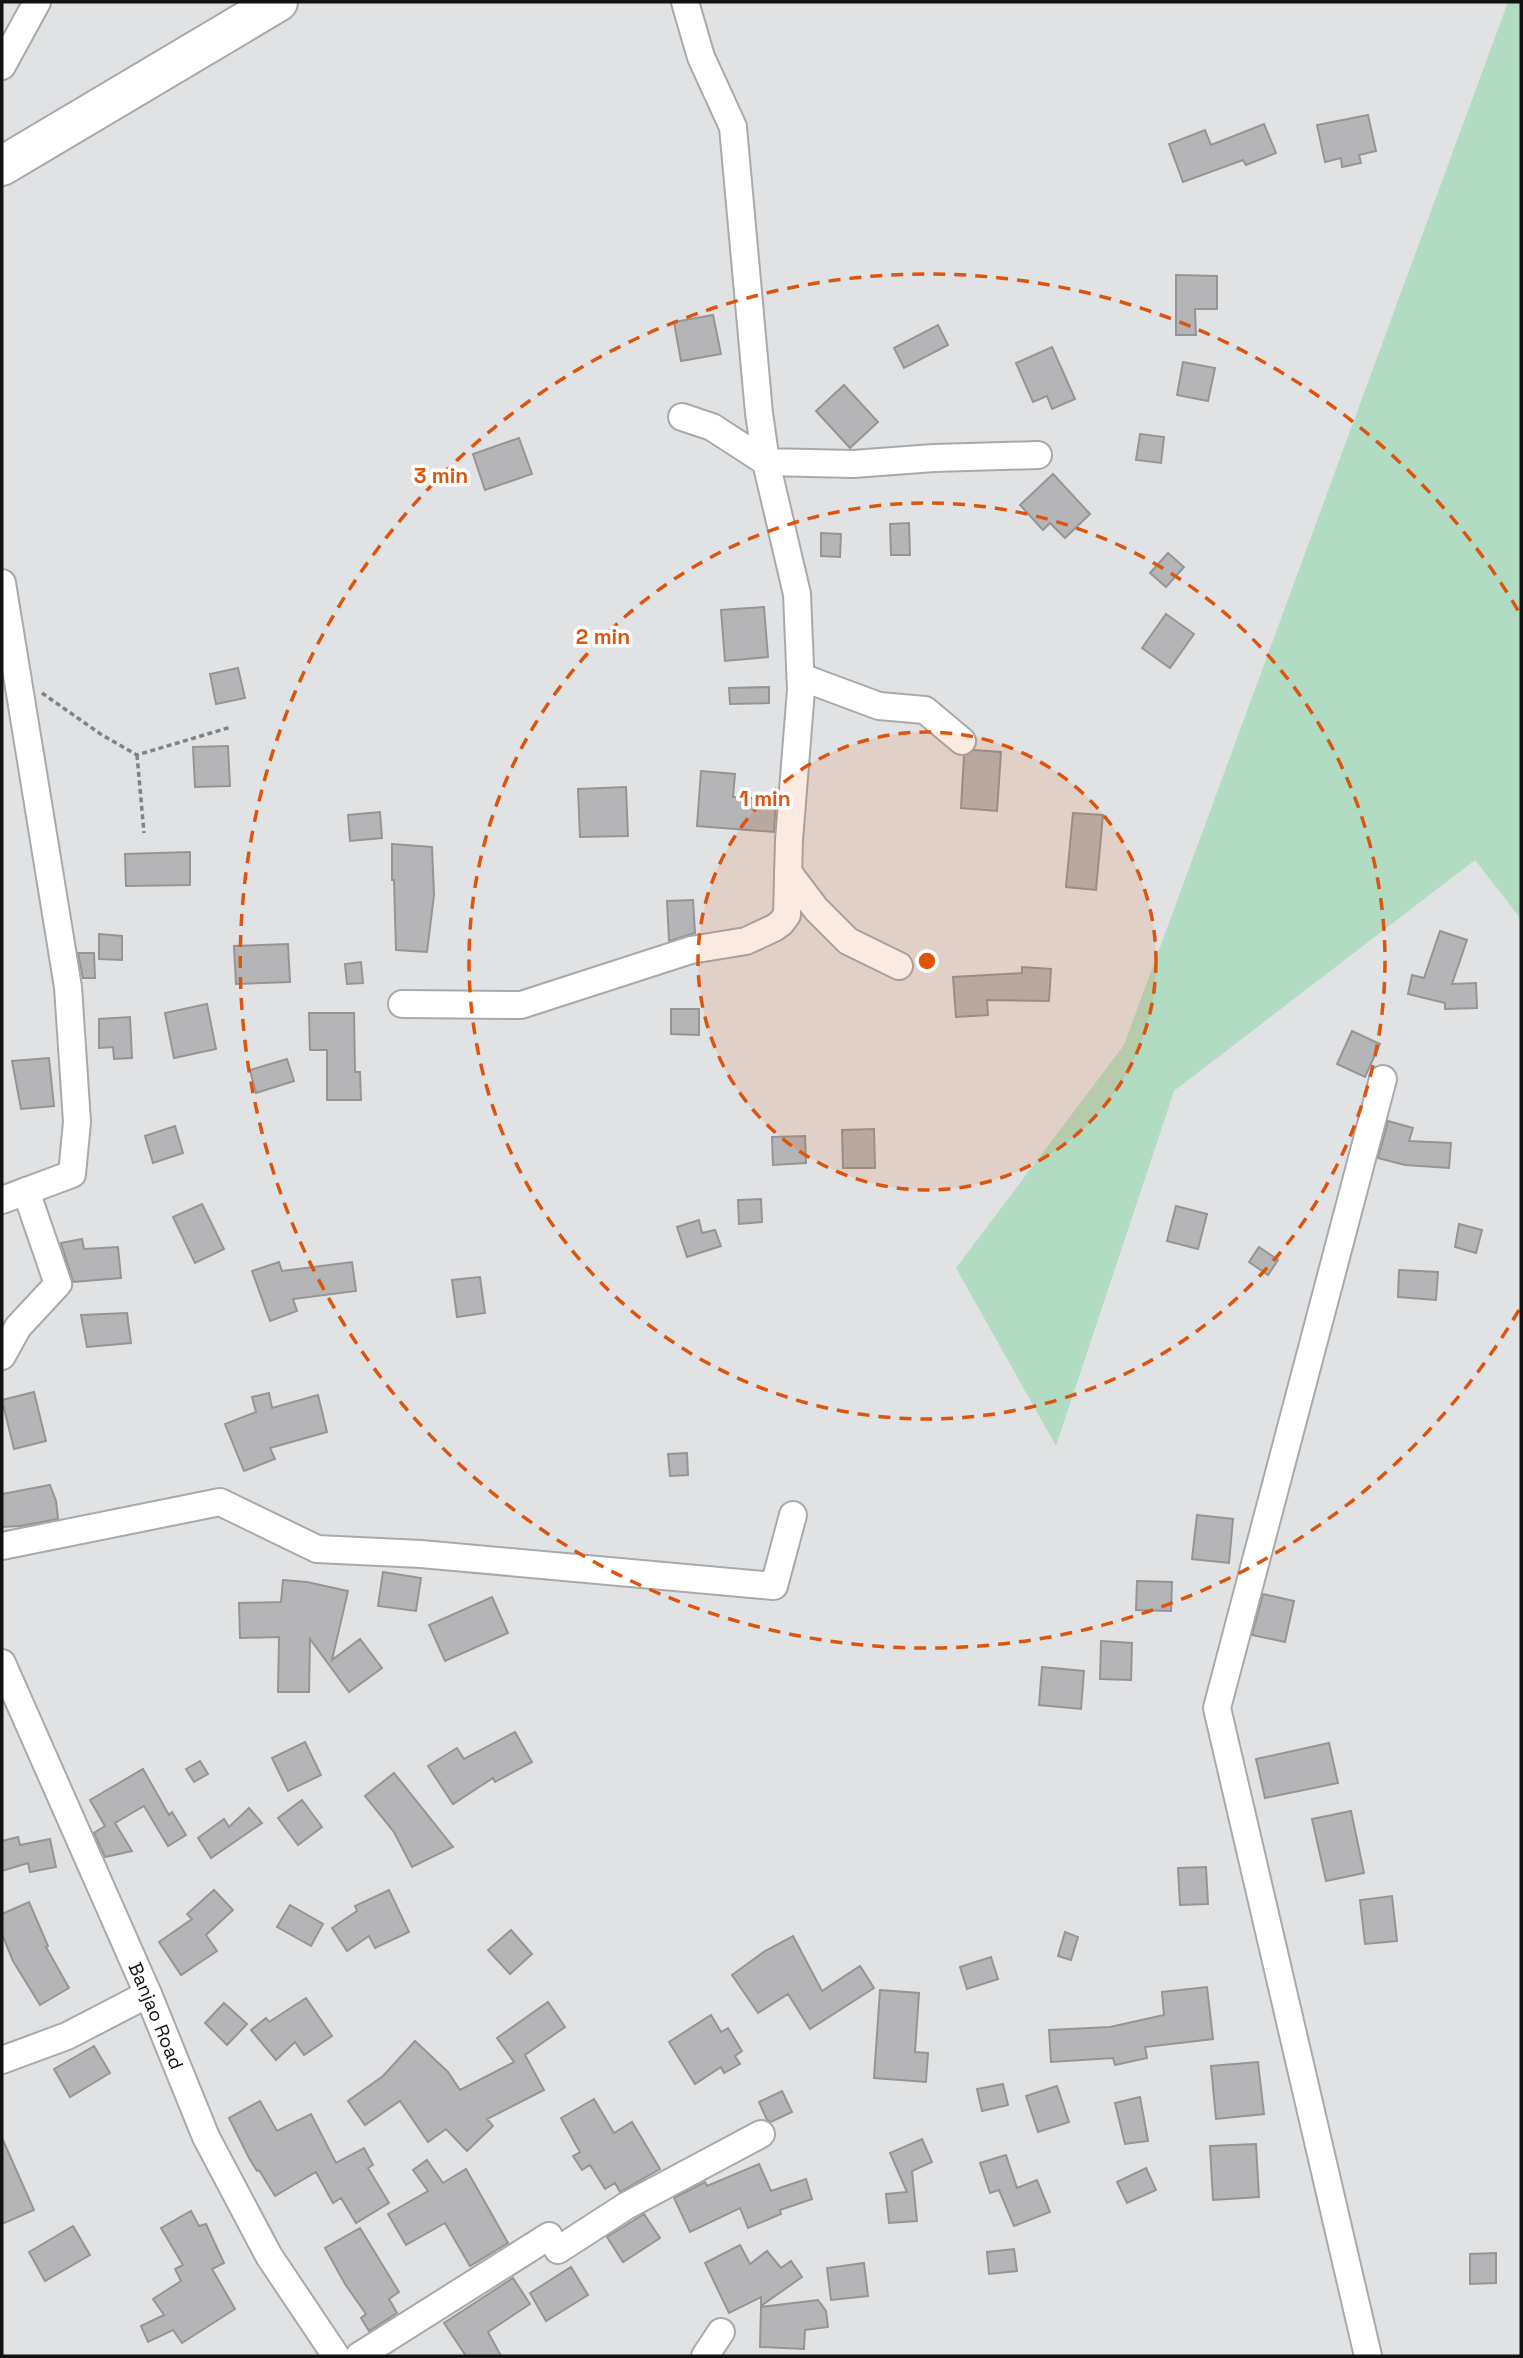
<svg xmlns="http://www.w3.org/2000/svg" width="1523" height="2358" font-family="'Space Grotesk',sans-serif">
<rect width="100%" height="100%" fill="#e1e2e3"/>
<!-- green -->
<path fill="#b1dbc3" d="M1508,2H1521V919L1475,860L1174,1091L1056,1446L956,1268L1124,1045Z"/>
<!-- building -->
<path fill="#b5b4b6" stroke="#959596" stroke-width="2" d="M1368,115L1376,151L1359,155L1361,163L1342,167L1341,158L1325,162L1317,125Z
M1264,124L1276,153L1246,165L1243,160L1183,182L1169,144L1205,130L1211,145Z
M1176,275L1217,276V309H1195L1196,335H1176Z
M713,315L721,354L681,361L674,322Z
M938,325L948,345L904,368L894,348Z
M1052,347L1075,399L1052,409L1047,396L1033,402L1016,363Z
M1183,362L1215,368L1208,401L1177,395Z
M844,385L878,422L850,448L816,411Z
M1140,434L1164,437L1161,463L1136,460Z
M519,438L532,474L485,490L473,454Z
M1053,474L1090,514L1065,538L1050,523L1043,530L1020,505Z
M909,523L910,555H891L890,524Z
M821,533L841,534L840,557L821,556Z
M1168,553L1184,567L1166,587L1150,573Z
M764,607L768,657L725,661L721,610Z
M1166,614L1194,634L1170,668L1142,648Z
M238,668L245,698L216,704L210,674Z
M769,687V703L730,704L729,688Z
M228,746L230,786L195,787L193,747Z
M974,750L1001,752L997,811L961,808L964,756Z
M701,771L735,774L733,797L776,799L774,832L697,826Z
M626,787L628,836L580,837L578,789Z
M380,812L382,838L350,841L348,815Z
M1073,813L1103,815L1096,890L1066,887Z
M392,844L432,847L434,895L427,952L396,950L394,880H392Z
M190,852V885L126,886L125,854Z
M693,900L695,933L669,941L667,901Z
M1440,931L1467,940L1452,984L1476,983L1477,1008L1445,1009V1003L1408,994L1412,975L1424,978Z
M99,934L122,936V960L99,959Z
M288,944L290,982L236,984L234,946Z
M78,953H94L95,978H83Z
M361,962L363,983L347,984L345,964Z
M1022,967L1051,969L1049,1001L987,1000L988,1015L956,1017L953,977L1022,973Z
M207,1004L216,1049L174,1058L165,1013Z
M671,1009H699V1035L671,1034Z
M309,1013H354L355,1072H360L361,1100H327V1050H310Z
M130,1017L132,1058L114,1059L113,1047L99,1048V1019Z
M1352,1031L1380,1044L1365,1077L1337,1064Z
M49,1058L54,1106L21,1109L12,1061Z
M287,1059L294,1081L256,1093L250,1070Z
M1388,1121L1413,1128L1409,1141L1451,1143L1449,1168L1405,1165L1378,1158Z
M175,1126L183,1153L153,1163L145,1136Z
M874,1129L875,1168H843L842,1130Z
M805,1136L806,1163L773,1165L772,1137Z
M761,1199L762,1222L739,1224L738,1200Z
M202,1204L224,1249L195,1263L173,1217Z
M1176,1206L1207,1214L1198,1249L1167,1241Z
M699,1220L702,1233L715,1230L721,1246L687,1257L677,1227Z
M1459,1224L1482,1230L1476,1253L1455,1247Z
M82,1239L84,1249L118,1247L121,1278L73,1282L61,1243Z
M1259,1247L1278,1260L1268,1275L1249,1262Z
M279,1262L282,1271L352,1262L356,1291L293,1299L297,1311L270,1321L252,1271Z
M1399,1270L1438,1272L1436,1300L1398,1297Z
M480,1277L485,1313L457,1317L452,1280Z
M127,1313L131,1343L87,1347L81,1315Z
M34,1392L46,1441L14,1449L2,1400Z
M269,1393L272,1408L318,1395L327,1432L270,1448L275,1459L244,1471L225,1424L256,1412L252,1397Z
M687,1453L688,1475L670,1476L668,1454Z
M50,1485L56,1501L58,1519L20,1526L2,1527V1494Z
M1197,1515L1233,1519L1229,1563L1192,1559Z
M383,1572L421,1578L416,1611L378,1606Z
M283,1580L307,1582L348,1591L332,1660L360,1639L382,1668L349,1692L310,1639L309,1692H278L279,1637L240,1638L239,1603L281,1602Z
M1137,1581L1172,1582L1171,1611L1136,1610Z
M1263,1594L1294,1601L1285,1642L1252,1635Z
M492,1597L508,1633L445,1661L429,1625Z
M1101,1641L1132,1643L1131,1680L1100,1679Z
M1042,1667L1084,1671L1081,1709L1039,1705Z
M515,1732L532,1762L495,1782L493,1778L453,1804L428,1766L457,1748L464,1759Z
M305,1742L321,1775L288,1791L272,1758Z
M1329,1743L1338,1783L1265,1798L1256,1759Z
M200,1761L208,1774L194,1782L186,1769Z
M143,1769L169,1815L172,1812L186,1835L168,1846L144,1806L115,1823L132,1851L105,1857L94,1833L105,1826L90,1800Z
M394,1773L453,1847L412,1867L394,1832L365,1796Z
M302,1800L322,1827L298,1845L278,1818Z
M249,1808L262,1823L211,1858L198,1838L224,1819L229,1827Z
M1351,1811L1364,1873L1326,1881L1312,1819Z
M18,1837L20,1845L50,1839L56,1867L30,1872L28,1863L2,1871V1841Z
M1206,1867L1208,1904L1180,1905L1178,1868Z
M214,1890L233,1910L206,1935L217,1951L181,1975L159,1942L192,1919L187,1914Z
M389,1890L409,1932L375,1948L369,1936L347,1951L332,1928L357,1911L355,1906Z
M1392,1896L1397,1941L1365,1944L1360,1900Z
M29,1902L48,1946L46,1947L69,1988L40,2005L13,1961L2,1934V1914Z
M290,1905L323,1924L311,1946L277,1927Z
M511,1930L532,1954L510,1974L488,1950Z
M1065,1932L1078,1937L1071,1960L1058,1956Z
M793,1936L822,1991L860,1966L874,1988L810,2029L788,1994L758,2013L732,1975L765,1951Z
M991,1957L998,1979L967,1989L960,1967Z
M1207,1987L1213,2039L1145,2047L1147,2058L1115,2065L1113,2058L1051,2062L1049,2030L1110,2027L1164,2015L1162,1992Z
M880,1990L919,1993L915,2052L928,2053L926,2082L874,2078Z
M306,1998L332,2036L304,2055L295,2042L276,2060L251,2030L266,2018L269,2022Z
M548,2002L565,2027L525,2055L544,2090L487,2119L493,2126L467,2151L446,2129L428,2142L400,2101L365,2125L348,2101L383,2076L415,2041L448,2072L460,2090L514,2062L497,2038Z
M224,2003L247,2024L227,2045L205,2023Z
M711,2015L721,2032L728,2028L742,2051L735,2056L740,2064L724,2073L721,2067L695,2084L669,2042Z
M94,2046L110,2073L70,2097L54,2069Z
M1258,2062L1264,2114L1216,2119L1211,2066Z
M1003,2084L1008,2105L982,2111L977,2089Z
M1057,2086L1069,2122L1038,2132L1026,2096Z
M782,2091L792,2112L771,2122L767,2120L759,2102Z
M1140,2097L1148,2141L1125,2144L1115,2103Z
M594,2099L614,2133L632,2122L660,2169L620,2192L615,2183L605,2189L590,2165L582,2170L573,2156L580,2152L561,2118Z
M260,2101L277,2131L311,2114L336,2163L364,2148L373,2165L368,2168L389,2203L356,2223L341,2198L333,2203L316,2172L275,2196L259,2170L257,2171L249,2158L229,2118Z
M2,2138L34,2210L2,2224Z
M922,2139L932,2162L912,2171L917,2221L889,2223L886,2194L907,2192L890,2153Z
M1256,2144L1259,2197L1213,2200L1210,2146Z
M1006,2155L1017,2188L1037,2180L1050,2212L1014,2226L999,2190L990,2193L980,2163Z
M427,2160L443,2183L466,2169L508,2243L470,2266L445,2223L406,2245L388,2214L428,2191L413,2170Z
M759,2164L771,2191L806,2179L812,2199L780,2210L781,2214L748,2228L740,2208L690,2232L674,2198L705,2182L707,2186Z
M1146,2168L1156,2190L1127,2203L1117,2182Z
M191,2211L199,2226L206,2224L224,2263L212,2269L235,2309L182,2343L173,2330L148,2342L141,2326L164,2315L153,2299L181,2281L175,2269L183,2265L161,2228Z
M644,2214L660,2238L623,2262L607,2237Z
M73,2226L90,2255L45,2281L29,2252Z
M360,2228L399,2292L389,2299L397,2313L369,2331L361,2318L366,2314L345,2284L325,2248Z
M740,2245L750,2264L767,2251L781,2268L791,2261L802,2277L761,2306V2297L729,2313L705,2263Z
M1014,2249L1017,2271L989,2274L987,2252Z
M1496,2253V2283L1470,2284V2254Z
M864,2263L868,2296L831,2300L827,2268Z
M571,2267L588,2295L546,2321L530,2293Z
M513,2278L530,2304L488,2332L501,2356H466L444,2323Z
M818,2300L826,2311L828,2327L805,2330L804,2349L760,2347L761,2307Z"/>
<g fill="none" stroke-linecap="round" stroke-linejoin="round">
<defs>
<g id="minor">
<path d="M685,2L701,57L733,127L759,413L766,462L853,464L934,458L1038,455"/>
<path d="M2,66L37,2"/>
<path d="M2,583L68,987L77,1122L72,1174L2,1200"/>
<path d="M801,677L879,706L925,710L962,741"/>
<path d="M788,872L816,909L848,941L899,966"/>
<path d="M402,1004L521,1005L691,950L746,941L774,928L781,923L787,915L789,840L801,690L797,594L766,462L712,427L682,417"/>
<path d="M2,1356L18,1327L58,1284L26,1191"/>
<path d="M2,1546L220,1502L317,1549L421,1554L774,1586L793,1515"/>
<path id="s1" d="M2,1663L148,1994L206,2137L269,2256L336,2356"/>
<path d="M2,2060L67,2036L148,1994"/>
<path d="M558,2250L626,2206L761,2134"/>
<path d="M359,2356L549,2236"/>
<path d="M705,2356L721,2332"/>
<path d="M1368,2356L1217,1708L1383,1079"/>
</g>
<path id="highway" d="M2,166L278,2"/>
</defs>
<!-- minor casing -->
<use href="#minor" stroke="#a8a9ab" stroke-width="30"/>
<!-- highway casing -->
<use href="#highway" stroke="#a8a9ab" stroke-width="42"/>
<!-- path -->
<path stroke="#818283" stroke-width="3.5" stroke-dasharray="5 3.5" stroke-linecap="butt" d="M42,693L102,735L137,755L231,727
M137,755L144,833"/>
<!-- minor -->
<use href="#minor" stroke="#fff" stroke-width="26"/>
<!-- highway -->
<use href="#highway" stroke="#fff" stroke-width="38"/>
</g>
<!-- distance rings -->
<circle cx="927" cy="961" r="229" fill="#dd550c" fill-opacity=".12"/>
<g fill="none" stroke="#dd550c" stroke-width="3.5" stroke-dasharray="12 9">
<circle cx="927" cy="961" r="229"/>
<circle cx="927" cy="961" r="458"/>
<path d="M1519 1310A687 687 0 1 1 1519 612"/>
</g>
<g text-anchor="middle" stroke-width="7" stroke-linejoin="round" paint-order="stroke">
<!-- street labels -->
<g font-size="19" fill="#121213" stroke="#fff">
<text dy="7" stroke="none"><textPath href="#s1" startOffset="385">Banjao Road</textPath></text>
</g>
</g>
<circle cx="927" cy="961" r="10" fill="#dd550c" stroke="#fff" stroke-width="3.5"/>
<g font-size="21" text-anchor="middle" font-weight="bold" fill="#dd550c" stroke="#fff" stroke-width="7" stroke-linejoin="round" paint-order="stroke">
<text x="441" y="483">3 min</text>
<text x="603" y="644">2 min</text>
<text x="765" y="806">1 min</text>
</g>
<!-- border -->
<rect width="1523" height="2358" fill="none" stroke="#121213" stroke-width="7"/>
</svg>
